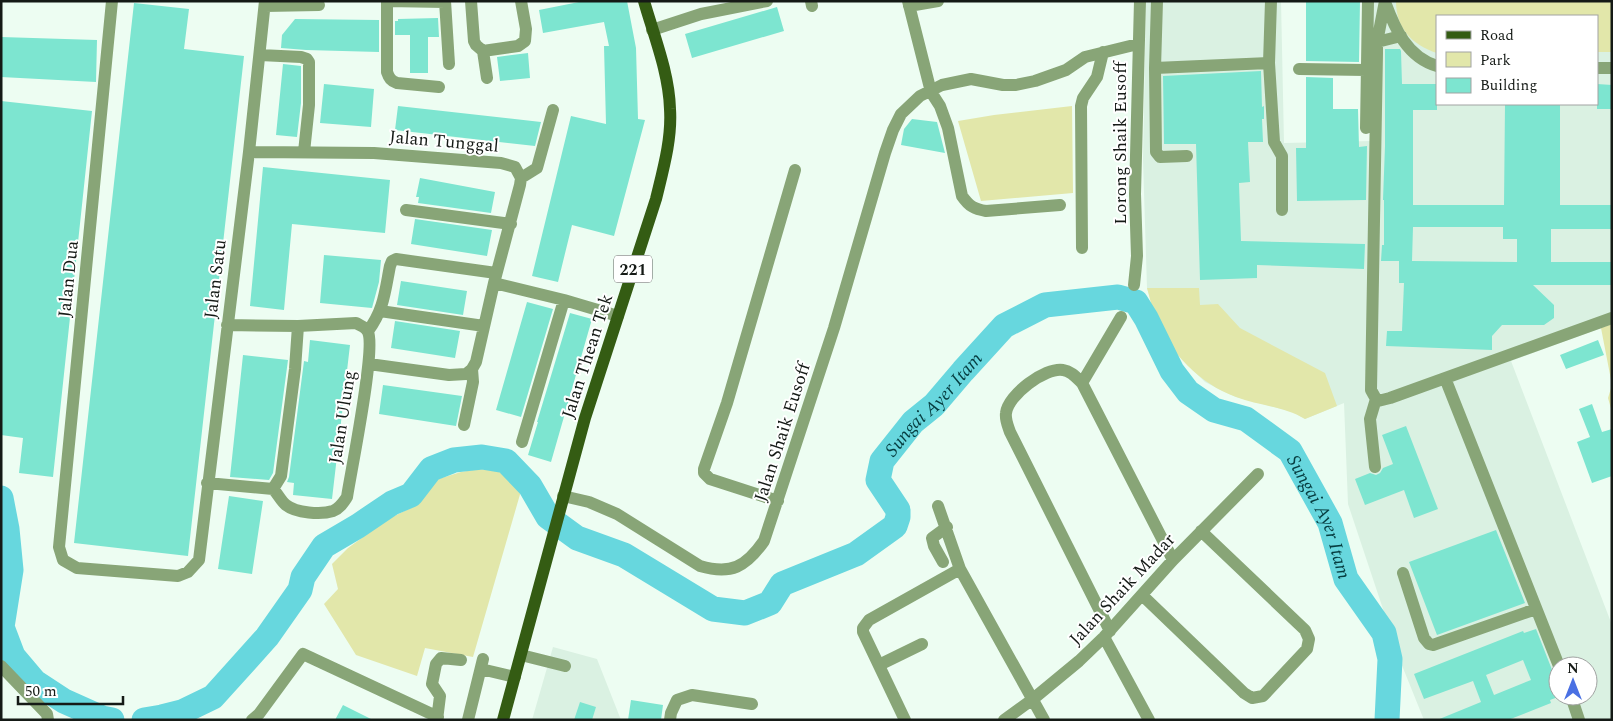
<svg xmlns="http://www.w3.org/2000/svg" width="1613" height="721" font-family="Spectral,serif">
<rect width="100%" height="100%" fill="#edfdf2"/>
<!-- built -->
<path fill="#daf1e2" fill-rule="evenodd" d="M1146,1H1281L1284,143L1372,141L1373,1H1612V324L1511,361L1612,625V720H1424L1401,663L1348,504L1344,403L1305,419L1293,412L1236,397L1221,390L1205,382L1176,353L1156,318L1147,288L1143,160ZM1437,16H1597V104H1437ZM1558,666H1588V696H1558Z
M553,647L597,659L621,720H532Z"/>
<!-- green -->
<path fill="#e2e7aa" d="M1396,1H1612V52H1597V16H1437V53C1412,45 1396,28 1396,1Z
M1072,106L1073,193L981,201L958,121L994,115Z
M1147,288H1199L1200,305L1218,304L1240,328L1325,373L1337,406L1305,419C1284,406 1259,406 1236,397C1200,384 1170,353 1156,318C1152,309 1150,298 1147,288Z
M1612,324V412L1608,398L1612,385L1601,328Z
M478,469L502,471L521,491L473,657L425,648L417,676L356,655L324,604L338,589L332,564L348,548L388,519L419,504L435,480L461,472Z"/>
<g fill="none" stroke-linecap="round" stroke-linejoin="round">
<!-- river -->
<g stroke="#67d7de" stroke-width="25">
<path d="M1,498L7,529L11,570L2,627L13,656L35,682L64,701L102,718L112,720"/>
<path id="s1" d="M144,720L162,717L182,712L213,697L267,637L300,590L303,577L324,546L358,526L392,503L411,495L431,469L454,460L482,457L506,461L530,486L548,517L577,538L624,555L713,609L745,613L770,603L782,584L856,554L895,526L898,517V510L878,480L882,461L913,422L934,405L963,371L1004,326L1045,305L1118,297L1136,302L1146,318L1172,371L1188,392L1214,410L1246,419L1290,451L1330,523L1346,579L1384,633L1390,659L1387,720"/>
</g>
</g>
<!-- building -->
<path fill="#7de5d0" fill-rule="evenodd" d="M584,1H627L636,48L638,119L645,120L614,236L572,225L558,282L532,276L571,116L606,124L604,46H609L604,22L543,33L539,10Z
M1306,1H1360L1359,62L1306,61Z
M134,3L189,9L184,49L244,56L188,556L74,543Z
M777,7L784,31L692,58L685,34Z
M438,18L439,37H428V73H410V35H395V21H398V19Z
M295,19L379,20V52L306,50L281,48L282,35Z
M1,37L97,40L96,82L1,77Z
M1385,49H1400L1401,51L1402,84H1437V110H1413V205H1504L1505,104H1560V205H1612V229H1551V262H1612V285H1533L1554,305V318L1544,325H1502L1492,336V350L1386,346L1387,331H1402L1404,283H1399V261H1381L1382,245H1384V200H1383L1385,146ZM1413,227H1503V239H1517V262L1412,261Z
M528,53L530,78L500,81L497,57Z
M283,64L301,66V103L297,137L276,135Z
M1261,71L1262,107L1264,106V119H1262L1263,142H1248L1250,182L1239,183L1241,241L1365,244L1364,269L1257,265V278L1200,280L1196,144H1164L1163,76Z
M1306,77L1333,78V109H1358L1359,147L1367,146L1366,200L1297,201L1296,148H1306Z
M324,84L374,89L371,127L320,123Z
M1597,84L1612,85V109H1597Z
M1,101L92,111L53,477L19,473L23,438L1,435Z
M398,106L541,122L535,146L395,130Z
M912,119L937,122L945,153L901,145L904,129Z
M263,167L390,180L385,233L292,224L284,310L250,306Z
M420,178L495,192L491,213L418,203L419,197H416Z
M415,219L492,230L487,256L411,244Z
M324,255L381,260L379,282L372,308L320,303Z
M401,281L467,291L463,315L397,305Z
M527,302L553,309L521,417L496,410Z
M570,313L592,319L551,462L528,455L538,422H537Z
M395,321L460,331L455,358L391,348Z
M310,340L350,345L332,499L293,495L294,483L287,482L289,477L304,361L308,362Z
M1598,340L1604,355L1566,369L1560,355Z
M243,355L288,360L273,473L269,480L230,477Z
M383,385L462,396L456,426L379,414Z
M1592,404L1602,432L1612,429V476L1592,483L1577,442L1590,437L1579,409Z
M1406,426L1438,509L1414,518L1404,490L1365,505L1355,479L1370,473L1376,475L1380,473L1383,468L1393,464L1382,435Z
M229,496L263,501L252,574L218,569Z
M1496,530L1525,603L1437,635L1409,562Z
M1536,629L1558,685V697L1550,700L1551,703L1508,720H1437L1481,702L1473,681L1424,699L1414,674L1523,631L1524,633ZM1523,660L1531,680L1494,695L1486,675Z
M631,700L663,705L661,720H628Z
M580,702L596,707L592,720H574Z
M343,705L373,720H335Z"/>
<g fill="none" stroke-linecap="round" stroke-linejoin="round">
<!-- minor -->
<path stroke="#88a577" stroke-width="12" d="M112,1L59,547L63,560L77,568L178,576L188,572L199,560L249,152L265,1
M387,1L445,2
M445,1L449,64
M471,1L474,41L476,45L483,51L487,78
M811,1L812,6
M908,1L931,92L940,106L948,128L962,196C969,206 974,209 986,211L1060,205
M1157,1L1155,68L1156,152L1160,157L1187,156
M387,2V72C389,78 391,81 397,83L439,87
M1385,2C1395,29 1407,57 1437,66
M265,6L319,5
M909,6L938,1
M652,30L701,14L767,1
M1377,42L1401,36
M483,51L518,46L525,41L526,29L521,1
M260,55L301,57L307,59L309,62V105L304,152
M1269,63L1274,142L1282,156V210
M1155,68L1269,63L1271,1
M1597,68H1612
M1299,69L1366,70
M1366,128L1368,1
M249,152L374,153L501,163L515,167L521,178L520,185L494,283L476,362L472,369L473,382L464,425
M521,178L537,168L553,110
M406,210L511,224
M1082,248L1081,106L1083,98L1097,77L1103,52
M494,283L564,300L618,316
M1134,285L1137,256L1135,194L1140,1
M380,311L484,326
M368,331C384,310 385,291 390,266L392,261L396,259L496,273
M369,364L449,375L466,374L472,369
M1445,378L1559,666
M1082,383L1121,317
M1376,399L1378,401L1390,398L1612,318
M522,442L564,300
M1375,467L1370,419L1376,399L1371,390L1377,53V42L1385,1
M207,483L273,489C278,494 281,501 286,505C296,513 321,515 333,511C340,508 343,503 347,497C351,471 376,349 368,332C366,327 361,326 356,323L298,326L227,325
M273,489L281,476L295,369L298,326
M563,496L589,502L617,514L700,566C731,575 746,567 764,541L834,328L885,153L893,130L901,114L920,96L942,85L971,79L1003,85H1016L1035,81L1066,70L1085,57L1138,44
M778,501L710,479L704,473V469L727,403L795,170
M938,506L960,569L1044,720
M943,562L934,546L932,538L947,527
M1403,573L1424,638L1429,644L1433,645L1536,609
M1143,596L1244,693L1252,698L1263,696L1307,649L1309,639L1305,630L1201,531
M1110,631L1010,432C1008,426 1005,420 1006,413C1008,395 1045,367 1063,370C1071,371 1076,377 1082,383L1173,560
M1104,637L1149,720
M521,655L565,666
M879,665L922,644
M1,666L47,714L48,720
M481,669L515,677
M1571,696L1579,720
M252,720L259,714L303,654L438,717
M437,720L440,696L432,684L436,664L441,658L461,660
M468,720L483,659
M670,720L671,713L677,700L692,695L752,704
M905,720L863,632V628L869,620L960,569
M1004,720L1033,699L1079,661L1104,637L1173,560L1258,474"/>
<!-- major -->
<path stroke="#345c13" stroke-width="12" d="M503,720L585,418L656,199C663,170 672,139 670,109C669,73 654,36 644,1"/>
</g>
<g text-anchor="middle" stroke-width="4" stroke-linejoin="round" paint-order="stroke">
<!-- shield labels -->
<rect fill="#fff" stroke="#5b5f5c" stroke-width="1" x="614" y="255.5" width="38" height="27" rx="4"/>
<g font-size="16" font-weight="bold" fill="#151a16">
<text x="633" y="275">221</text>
</g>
<!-- street labels -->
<g font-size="18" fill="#151a16" stroke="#fff">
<text transform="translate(444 141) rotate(5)" y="6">Jalan Tunggal</text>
<text transform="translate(1120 143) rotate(-90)" y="6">Lorong Shaik Eusoff</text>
<text transform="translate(68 279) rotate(-84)" y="6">Jalan Dua</text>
<text transform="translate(215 279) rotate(-83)" y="6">Jalan Satu</text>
<text transform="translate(587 356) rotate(-72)" y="6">Jalan Thean Tek</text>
<text transform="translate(342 417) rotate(-81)" y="6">Jalan Ulung</text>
<text transform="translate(782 432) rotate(-72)" y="6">Jalan Shaik Eusoff</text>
<text transform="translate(1122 589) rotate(-47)" y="6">Jalan Shaik Madar</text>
</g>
<!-- water labels -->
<g font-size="19" font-style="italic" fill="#063d40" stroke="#fff">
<text dy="7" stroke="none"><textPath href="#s1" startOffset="1092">Sungai Ayer Itam</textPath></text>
<text dy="7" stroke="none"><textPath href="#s1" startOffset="1632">Sungai Ayer Itam</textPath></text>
</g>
</g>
<!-- border -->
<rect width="1613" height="721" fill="none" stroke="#151a16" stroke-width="5"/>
<!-- legend -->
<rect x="1436" y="15" width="162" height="90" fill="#ffffff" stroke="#a1a3a2"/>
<rect x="1446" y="31" width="25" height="8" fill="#345c13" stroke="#a1a3a2"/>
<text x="1480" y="40" font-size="15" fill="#151a16">Road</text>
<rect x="1446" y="52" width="25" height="15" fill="#e2e7aa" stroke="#a1a3a2"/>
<text x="1480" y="65" font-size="15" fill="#151a16">Park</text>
<rect x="1446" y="78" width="25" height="15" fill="#7de5d0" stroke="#a1a3a2"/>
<text x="1480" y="90" font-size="15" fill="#151a16">Building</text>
<!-- north arrow -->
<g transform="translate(1573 681)"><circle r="24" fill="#ffffff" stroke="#a1a3a2"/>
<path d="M0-4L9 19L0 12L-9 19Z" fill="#4a70e3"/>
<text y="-8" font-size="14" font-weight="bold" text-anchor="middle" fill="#151a16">N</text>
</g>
<!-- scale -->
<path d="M18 696v8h105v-8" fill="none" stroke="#151a16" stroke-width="2.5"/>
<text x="25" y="696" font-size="15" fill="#151a16" stroke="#ffffff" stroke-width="4" paint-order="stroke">50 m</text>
</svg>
